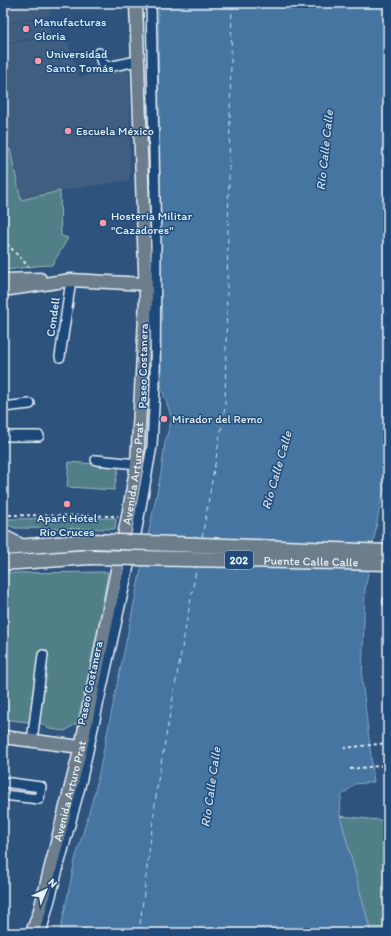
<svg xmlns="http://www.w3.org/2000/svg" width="391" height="936" font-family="Itim,sans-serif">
<rect width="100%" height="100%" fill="#2e537d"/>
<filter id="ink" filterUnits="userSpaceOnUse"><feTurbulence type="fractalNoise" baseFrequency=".025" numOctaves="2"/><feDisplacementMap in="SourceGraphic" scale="8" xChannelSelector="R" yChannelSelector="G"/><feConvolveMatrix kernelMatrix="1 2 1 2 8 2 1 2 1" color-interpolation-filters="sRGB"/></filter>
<g filter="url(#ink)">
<!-- built -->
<path fill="#3f5e80" d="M3,3H50V15L3,24Z
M46,17L51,34L3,44V25Z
M65,34L79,77L129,68L130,89V180L60,191L21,200L3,113V45Z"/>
<!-- green -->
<path fill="#517f88" stroke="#9cb8c0" d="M10,149L21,200L60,191L61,236L68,238L52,265C34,265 21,269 3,270V150Z
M69,462L119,466L114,490L67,487Z
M116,518L115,529L15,528L5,524L4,519Z
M108,572L95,649L77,723L65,731L49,729L43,724L3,719V573Z
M340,816L388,821V933H371Z"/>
<!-- water -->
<path fill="#4474a0" stroke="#86a6c3" d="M158,3H388V479L380,505L365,590L362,679L374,782L355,784L341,796L340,816L371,933H60L75,860L95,792L161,473L165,442L172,419L161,386Z"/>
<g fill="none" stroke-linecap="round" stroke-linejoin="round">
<!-- ferry -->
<path stroke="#cfdeeb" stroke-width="1" stroke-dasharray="5 4" stroke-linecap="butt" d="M202,538L225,407L232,3
M139,933L158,780L197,565"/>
<defs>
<path id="minor" d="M99,53L102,63L108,67L137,61
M60,357L71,280
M3,407L30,404
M3,436H39
M96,460L137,464
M388,601V602
M32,741L43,655
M3,782L41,787L39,799L3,795
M41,933L80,787L136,534L152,446L155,386L156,246L151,3"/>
<g id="major">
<path d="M3,280L40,279"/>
<path d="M3,290L71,280L145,284"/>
<path d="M3,737L81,747"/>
<path id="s1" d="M32,933L40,910L81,747L128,516L137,464L146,299L136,3"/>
</g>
<path id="highway" d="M3,537L23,547
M3,548L93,541
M3,563L90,557"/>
</defs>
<!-- minor casing -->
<use href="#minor" stroke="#e8f1f8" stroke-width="12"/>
<!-- major casing -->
<use href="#major" stroke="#e8f1f8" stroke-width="15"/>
<!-- highway casing -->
<use href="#highway" stroke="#e8f1f8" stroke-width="17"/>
<!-- path -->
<path stroke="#e8f1f8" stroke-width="2" stroke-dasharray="3 3" stroke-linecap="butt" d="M3,169V173
M3,240L7,244L3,246
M7,244L29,267
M3,515L118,516
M344,748L388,743
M350,769L388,765"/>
<!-- minor -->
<use href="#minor" stroke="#1f4a7a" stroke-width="9"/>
<!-- major -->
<use href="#major" stroke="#6c7d8b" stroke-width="12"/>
<!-- highway -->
<use href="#highway" stroke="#6c7d8b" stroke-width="14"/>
<defs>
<g id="highway-bridge">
<path d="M93,541L388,552"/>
<path id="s2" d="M90,557L388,563"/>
</g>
</defs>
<!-- highway-bridge casing -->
<use href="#highway-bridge" stroke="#e8f1f8" stroke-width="17" stroke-linecap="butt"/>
<!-- highway-bridge -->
<use href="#highway-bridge" stroke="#6c7d8b" stroke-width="14"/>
</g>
</g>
<!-- markers -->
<g fill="#ff9aa2" stroke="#1f4a7a" stroke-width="1.5">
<circle cx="26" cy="29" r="4"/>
<circle cx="38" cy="61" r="4"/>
<circle cx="68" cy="131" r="4"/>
<circle cx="103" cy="223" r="4"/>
<circle cx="164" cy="419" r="4"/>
<circle cx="67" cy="504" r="4"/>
</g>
<g text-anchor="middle" stroke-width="3" stroke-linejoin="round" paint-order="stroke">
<!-- shield labels -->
<rect fill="#1f4a7a" stroke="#acbfd2" stroke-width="1" x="225" y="551" width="28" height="18" rx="3"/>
<g font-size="11" font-weight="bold" fill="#e8f1f8">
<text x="239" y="564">202</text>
</g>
<!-- poi labels -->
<g font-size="12" fill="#e8f1f8" stroke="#1f4a7a" text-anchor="start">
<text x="34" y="26">Manufacturas<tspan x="34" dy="14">Gloria</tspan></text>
<text x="46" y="58">Universidad<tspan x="46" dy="14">Santo Tomás</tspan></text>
<text x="76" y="135">Escuela México</text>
<text x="111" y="220">Hostería Militar<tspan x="111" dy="14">"Cazadores"</tspan></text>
<text x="172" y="423">Mirador del Remo</text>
<text x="67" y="522" text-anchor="middle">Apart Hotel<tspan x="67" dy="14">Río Cruces</tspan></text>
</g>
<!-- street labels -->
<g font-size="12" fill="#e8f1f8" stroke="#1f4a7a">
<text transform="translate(53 317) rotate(-82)" y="4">Condell</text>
<text transform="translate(143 366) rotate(-89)" y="4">Paseo Costanera</text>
<text dy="4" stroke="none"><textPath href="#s1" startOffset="471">Avenida Arturo Prat</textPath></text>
<text dy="4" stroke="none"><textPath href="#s2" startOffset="221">Puente Calle Calle</textPath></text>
<text transform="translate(90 683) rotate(-78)" y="4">Paseo Costanera</text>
<text dy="4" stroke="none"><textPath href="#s1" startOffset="147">Avenida Arturo Prat</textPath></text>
</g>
<!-- water labels -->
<g font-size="13" font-style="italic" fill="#cfdeeb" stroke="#1f4a7a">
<text transform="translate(324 150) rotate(-84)" y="5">Río Calle Calle</text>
<text transform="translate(276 470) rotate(-74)" y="5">Río Calle Calle</text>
<text transform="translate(210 787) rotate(-82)" y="5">Río Calle Calle</text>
</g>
</g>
<!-- margin -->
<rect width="391" height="936" fill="none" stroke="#1f4a7a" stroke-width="16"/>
<rect x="8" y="8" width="375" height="920" fill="none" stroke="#e8f1f8" stroke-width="1.5" filter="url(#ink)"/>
<!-- north arrow -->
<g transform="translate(46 890) rotate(44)" stroke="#1f4a7a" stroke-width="3" paint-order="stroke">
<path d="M0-3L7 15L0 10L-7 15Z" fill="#e8f1f8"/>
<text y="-6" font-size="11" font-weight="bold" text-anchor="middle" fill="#e8f1f8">N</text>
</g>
</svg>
